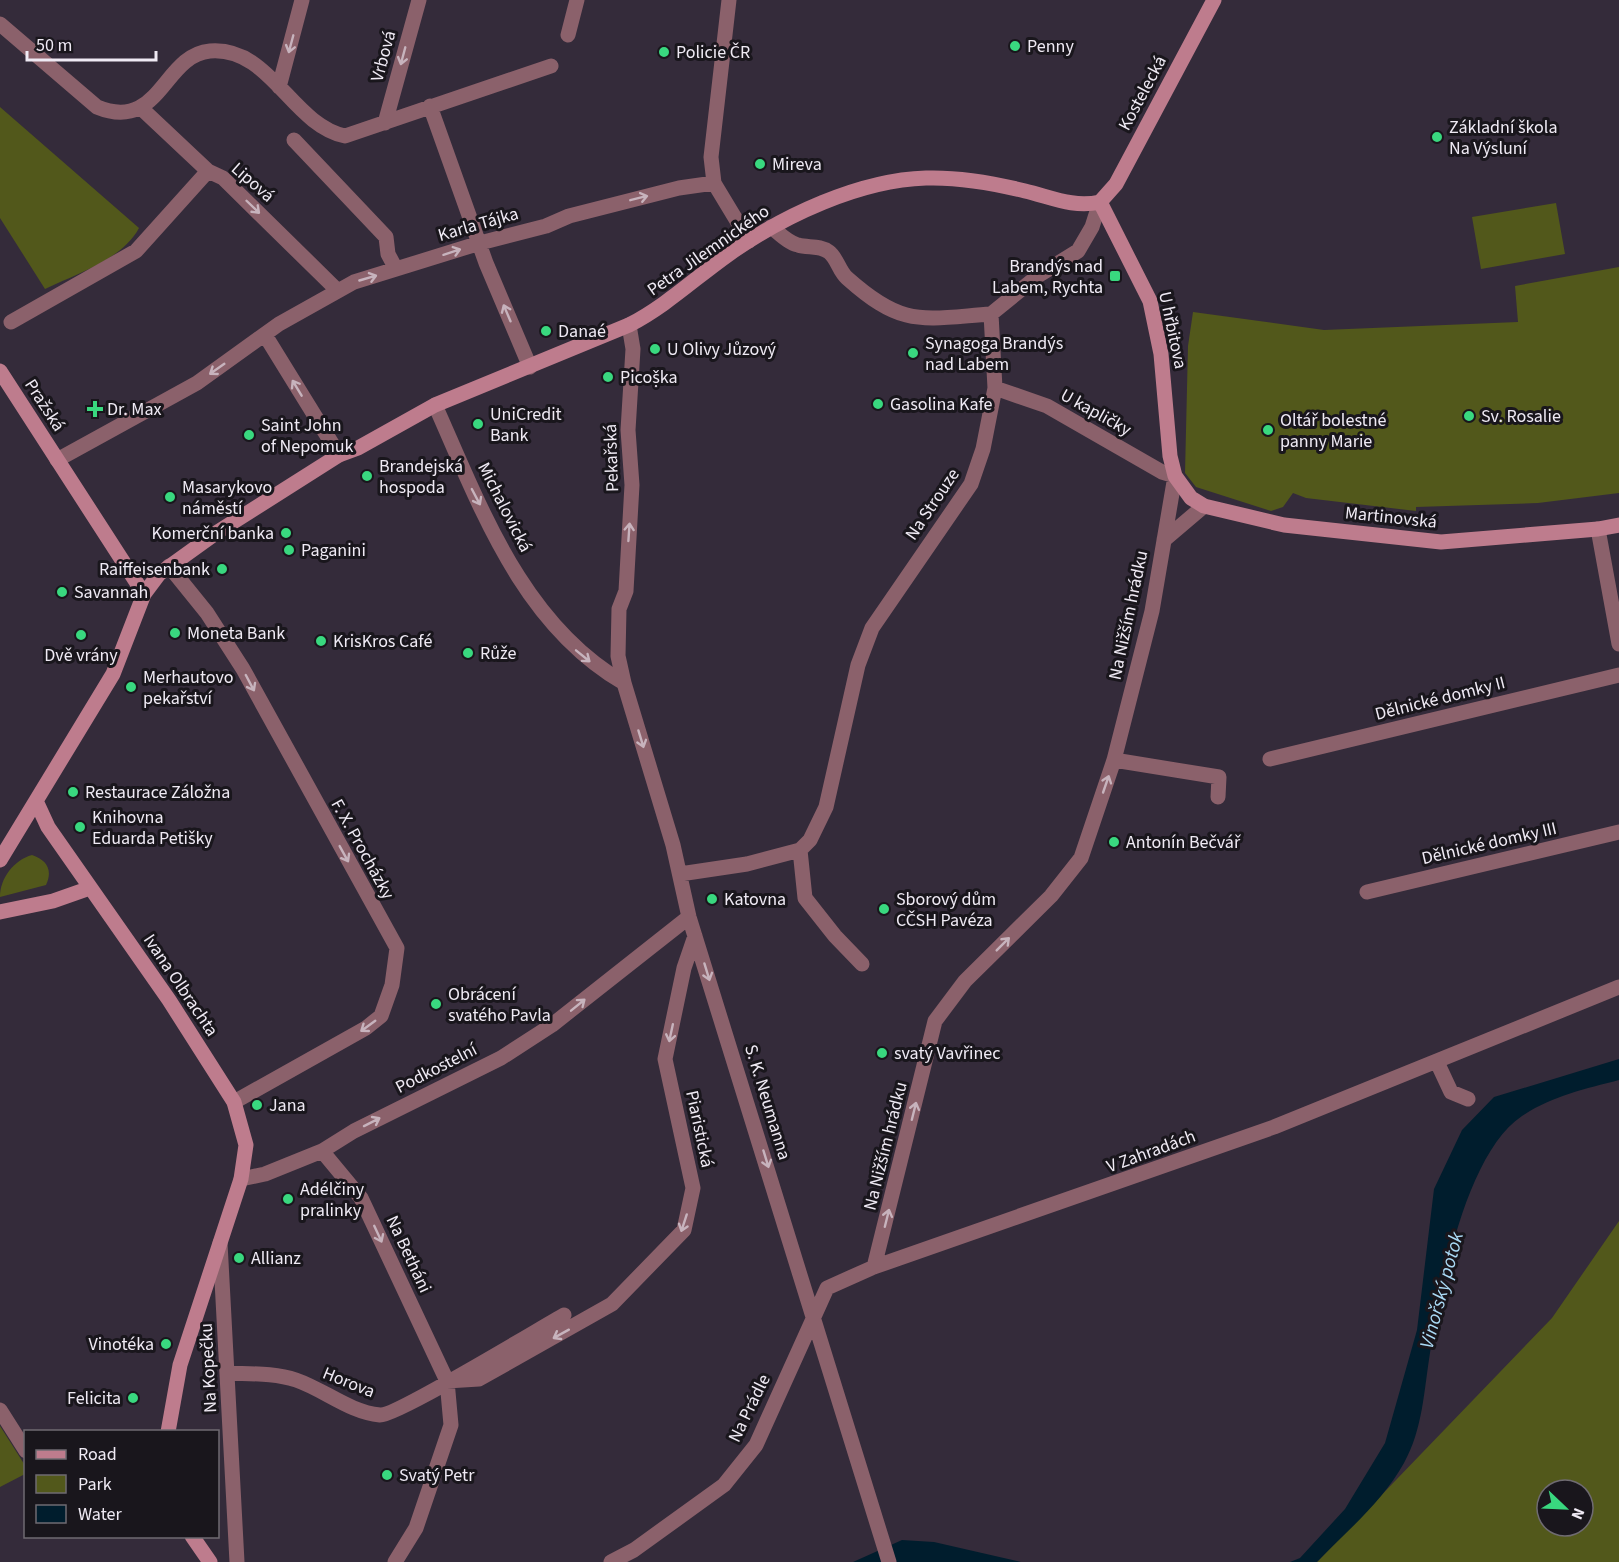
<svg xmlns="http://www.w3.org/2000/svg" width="1619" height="1562" font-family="'Source Sans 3',sans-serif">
<rect width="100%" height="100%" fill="#342b3a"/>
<!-- green -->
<path fill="#52581b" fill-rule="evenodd" d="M0,107L139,228C122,260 76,274 45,289L0,218Z
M1556,203L1565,254L1481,269L1472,217Z
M1619,267V493L1538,503L1416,507V511L1306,498L1293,493L1283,507L1271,511L1196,487L1185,473L1188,346L1193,312L1324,330L1518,322L1515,286Z
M32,855C47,860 53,870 46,885L0,897C0,878 14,860 32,855Z
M1619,1221V1562H1317L1552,1318ZM1547,1490H1583V1526H1547Z
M0,1426L26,1467L25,1474L0,1487Z"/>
<!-- water -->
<path fill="#001d2d" d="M1619,1059V1080C1585,1089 1552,1096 1522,1116C1466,1153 1440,1289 1430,1353C1424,1390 1423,1429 1404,1463C1383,1501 1347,1531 1317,1562H1290L1300,1558L1345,1509L1385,1443L1417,1330L1434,1189L1462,1130L1494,1097Z
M902,1540L934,1542L1021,1562H853Z"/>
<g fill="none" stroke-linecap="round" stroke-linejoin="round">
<!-- street -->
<path stroke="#8b616b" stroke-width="15" d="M729,0L711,157L714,183L749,241
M0,24L97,107C160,133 163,55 210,51C270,46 292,125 345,136L551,66
M568,35L577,0
M279,87L302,0
M430,106L486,263L530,367
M141,108L208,171L223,178L336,289
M385,123L419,0
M294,140L386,237L388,254L396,269
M771,227C779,233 788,243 798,245C808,248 820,245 829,252C837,258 839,271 847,278C903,328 921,319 991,314
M991,314L1039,275L1078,251L1092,227L1100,202
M11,322L136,251L208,171
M629,325L633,349L628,430L632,485L626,591L619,609L618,656L624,683L673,845L689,917L889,1562
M265,335L339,455
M435,405C481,508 522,624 624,683
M57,460L197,383L279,324L354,282L480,243L546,226L569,216L679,188L714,183
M1598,529L1619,644
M1164,540L1204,506
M169,566L207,613L243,669L397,948L392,985L381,1016L366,1028L234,1102
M1270,759L1619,675
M1114,760L1219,777L1218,797
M800,850L810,840L826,807L858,665L872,628L971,484L983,449L995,388L991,314
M800,850L805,898L835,936L862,964
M680,874L747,864L800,850
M1367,892L1619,832
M1437,1062L1451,1092L1468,1099
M322,1151L361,1198L447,1381L451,1425L416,1528L395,1562
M241,1179L265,1174L322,1151L354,1131L501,1058L552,1025L689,917
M220,1243L237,1562
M874,1267L935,1021L965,981L1051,896L1081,858L1114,760L1152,611L1175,476L1162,472L1047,406L995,388
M228,1373C251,1374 275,1373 296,1380C325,1390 349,1412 380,1415C396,1416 539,1329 564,1315
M447,1381L479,1379L612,1304L684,1230L693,1188L665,1059L684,968L695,936
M0,1410L26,1451
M611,1562L634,1550L724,1485L756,1445L827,1288L874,1267L1274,1127L1619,987"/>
<!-- secondary -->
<path stroke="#be7c8d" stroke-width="15" d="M1100,202L1150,301L1161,354L1170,456L1175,476L1191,498L1204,506L1284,525L1441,542L1598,529L1619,525
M1100,202L1116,184L1214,0
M0,371L144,594
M36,801L48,827L169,1000L234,1102L246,1145L241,1179L180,1365L168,1432
M0,860L113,674L144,594L159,574L216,533L339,455L358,448L435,405L629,325C666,306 695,278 729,254C783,216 859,180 926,178C958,177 993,183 1025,191C1051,197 1073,208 1100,202
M0,912L53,901L90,888
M192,1536L210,1562"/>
</g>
<!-- one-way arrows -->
<defs><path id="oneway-shaft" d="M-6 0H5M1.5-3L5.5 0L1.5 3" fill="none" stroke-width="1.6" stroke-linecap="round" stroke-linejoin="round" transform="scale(1.5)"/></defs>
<g stroke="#c7b3bd">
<use href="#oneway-shaft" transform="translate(291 44) rotate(105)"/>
<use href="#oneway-shaft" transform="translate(403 56) rotate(105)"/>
<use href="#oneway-shaft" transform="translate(639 198) rotate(-14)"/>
<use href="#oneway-shaft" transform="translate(253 207) rotate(44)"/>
<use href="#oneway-shaft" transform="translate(452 252) rotate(-18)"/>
<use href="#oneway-shaft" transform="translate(368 278) rotate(-16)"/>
<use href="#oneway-shaft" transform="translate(507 313) rotate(-113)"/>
<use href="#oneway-shaft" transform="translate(217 369) rotate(145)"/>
<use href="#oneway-shaft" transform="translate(297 388) rotate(-121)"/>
<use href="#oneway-shaft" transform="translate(476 497) rotate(62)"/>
<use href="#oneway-shaft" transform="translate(629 532) rotate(-86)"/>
<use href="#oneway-shaft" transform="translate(583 656) rotate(39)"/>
<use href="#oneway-shaft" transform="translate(250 683) rotate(62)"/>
<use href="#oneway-shaft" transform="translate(641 739) rotate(73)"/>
<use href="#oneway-shaft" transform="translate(1106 784) rotate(-71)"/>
<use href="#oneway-shaft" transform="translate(344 854) rotate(61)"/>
<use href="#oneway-shaft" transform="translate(1003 944) rotate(-45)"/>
<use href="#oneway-shaft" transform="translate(707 972) rotate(73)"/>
<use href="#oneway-shaft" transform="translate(578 1005) rotate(-39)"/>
<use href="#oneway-shaft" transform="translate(368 1026) rotate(144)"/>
<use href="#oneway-shaft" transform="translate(671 1033) rotate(102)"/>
<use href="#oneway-shaft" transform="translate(914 1111) rotate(-76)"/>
<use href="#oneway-shaft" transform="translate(372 1122) rotate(-27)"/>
<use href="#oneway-shaft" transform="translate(766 1159) rotate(73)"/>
<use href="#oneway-shaft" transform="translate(887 1218) rotate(-76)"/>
<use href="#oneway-shaft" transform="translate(684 1223) rotate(108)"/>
<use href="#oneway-shaft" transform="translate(378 1234) rotate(65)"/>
<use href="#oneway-shaft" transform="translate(561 1334) rotate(151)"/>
</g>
<!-- markers -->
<g fill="#39d87f" stroke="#19161c" stroke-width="2">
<circle cx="1015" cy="46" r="6"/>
<circle cx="664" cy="52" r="6"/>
<circle cx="1437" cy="137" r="6"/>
<circle cx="760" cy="164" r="6"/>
<rect x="1109" y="270" width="12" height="12" rx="3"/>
<circle cx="546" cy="331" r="6"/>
<circle cx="655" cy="349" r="6"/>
<circle cx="913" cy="353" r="6"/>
<circle cx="608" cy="377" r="6"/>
<circle cx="878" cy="404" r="6"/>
<path d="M92 400h6v6h6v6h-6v6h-6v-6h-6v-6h6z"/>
<circle cx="1469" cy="416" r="6"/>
<circle cx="478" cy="424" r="6"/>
<circle cx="1268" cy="430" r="6"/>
<circle cx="249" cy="435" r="6"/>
<circle cx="367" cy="476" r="6"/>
<circle cx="170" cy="497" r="6"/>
<circle cx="286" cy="533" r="6"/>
<circle cx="289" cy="550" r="6"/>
<circle cx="222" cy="569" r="6"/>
<circle cx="62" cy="592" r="6"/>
<circle cx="175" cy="633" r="6"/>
<circle cx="81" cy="635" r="6"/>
<circle cx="321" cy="641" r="6"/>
<circle cx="468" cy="653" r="6"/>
<circle cx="131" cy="687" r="6"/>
<circle cx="73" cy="792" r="6"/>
<circle cx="80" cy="827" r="6"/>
<circle cx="1114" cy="842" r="6"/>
<circle cx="712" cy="899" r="6"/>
<circle cx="884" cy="909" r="6"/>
<circle cx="436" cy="1004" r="6"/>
<circle cx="882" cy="1053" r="6"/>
<circle cx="257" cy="1105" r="6"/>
<circle cx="288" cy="1199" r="6"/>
<circle cx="239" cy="1258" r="6"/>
<circle cx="166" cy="1344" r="6"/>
<circle cx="133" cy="1398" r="6"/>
<circle cx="387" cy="1475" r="6"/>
</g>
<g text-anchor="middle" stroke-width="6" stroke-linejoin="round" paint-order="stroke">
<!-- poi labels -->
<g font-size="18" fill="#efeaf4" stroke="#19161c" text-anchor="start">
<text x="1027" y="52">Penny</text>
<text x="676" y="58">Policie ČR</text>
<text x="1449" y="133">Základní škola<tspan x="1449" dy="21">Na Výsluní</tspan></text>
<text x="772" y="170">Mireva</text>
<text x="1103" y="272" text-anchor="end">Brandýs nad<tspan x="1103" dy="21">Labem, Rychta</tspan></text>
<text x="558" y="337">Danaé</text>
<text x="925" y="349">Synagoga Brandýs<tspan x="925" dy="21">nad Labem</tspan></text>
<text x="667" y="355">U Olivy Jůzový</text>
<text x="620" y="383">Picoṣ̌ka</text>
<text x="890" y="410">Gasolina Kafe</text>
<text x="107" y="415">Dr. Max</text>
<text x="490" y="420">UniCredit<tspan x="490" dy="21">Bank</tspan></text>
<text x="1481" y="422">Sv. Rosalie</text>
<text x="1280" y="426">Oltář bolestné<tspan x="1280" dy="21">panny Marie</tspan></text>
<text x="261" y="431">Saint John<tspan x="261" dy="21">of Nepomuk</tspan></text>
<text x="379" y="472">Brandejská<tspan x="379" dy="21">hospoda</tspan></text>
<text x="182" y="493">Masarykovo<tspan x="182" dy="21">náměstí</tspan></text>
<text x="274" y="539" text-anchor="end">Komerční banka</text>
<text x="301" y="556">Paganini</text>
<text x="210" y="575" text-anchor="end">Raiffeisenbank</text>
<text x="74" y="598">Savannah</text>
<text x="187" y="639">Moneta Bank</text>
<text x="333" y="647">KrisKros Café</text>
<text x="480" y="659">Růže</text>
<text x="81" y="661" text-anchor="middle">Dvě vrány</text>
<text x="143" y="683">Merhautovo<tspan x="143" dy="21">pekařství</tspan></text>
<text x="85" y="798">Restaurace Záložna</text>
<text x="92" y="823">Knihovna<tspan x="92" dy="21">Eduarda Petišky</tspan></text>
<text x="1126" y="848">Antonín Bečvář</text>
<text x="724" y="905">Katovna</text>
<text x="896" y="905">Sborový dům<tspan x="896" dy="21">CČSH Pavéza</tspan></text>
<text x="448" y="1000">Obrácení<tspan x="448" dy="21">svatého Pavla</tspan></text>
<text x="894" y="1059">svatý Vavřinec</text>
<text x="269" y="1111">Jana</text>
<text x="300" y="1195">Adélčiny<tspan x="300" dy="21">pralinky</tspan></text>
<text x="251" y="1264">Allianz</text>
<text x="154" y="1350" text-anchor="end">Vinotéka</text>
<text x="121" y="1404" text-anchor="end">Felicita</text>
<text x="399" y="1481">Svatý Petr</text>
</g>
<!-- street labels -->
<g font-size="18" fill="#efeaf4" stroke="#19161c">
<text transform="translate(383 56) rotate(-75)" y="6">Vrbová</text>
<text transform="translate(1142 93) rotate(-62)" y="6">Kostelecká</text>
<text transform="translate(253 182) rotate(41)" y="6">Lipová</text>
<text transform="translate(478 224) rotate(-16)" y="6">Karla Tájka</text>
<text transform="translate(708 250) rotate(-35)" y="6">Petra Jilemnického</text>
<text transform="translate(1173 330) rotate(78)" y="6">U hřbitova</text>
<text transform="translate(45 405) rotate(57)" y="6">Pražská</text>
<text transform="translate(1096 412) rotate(29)" y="6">U kapličky</text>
<text transform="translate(611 458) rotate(-92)" y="6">Pekařská</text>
<text transform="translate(932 504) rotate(-56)" y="6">Na Strouze</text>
<text transform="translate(505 507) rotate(63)" y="6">Michalovická</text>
<text transform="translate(1391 517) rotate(6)" y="6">Martinovská</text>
<text transform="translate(1128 615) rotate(-78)" y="6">Na Nižším hrádku</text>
<text transform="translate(1440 698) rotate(-14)" y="6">Dělnické domky II</text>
<text transform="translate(1489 843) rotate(-13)" y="6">Dělnické domky III</text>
<text transform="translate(363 849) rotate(61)" y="6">F. X. Procházky</text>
<text transform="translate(181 985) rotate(56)" y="6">Ivana Olbrachta</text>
<text transform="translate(436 1068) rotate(-27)" y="6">Podkostelní</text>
<text transform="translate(768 1102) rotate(73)" y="6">S. K. Neumanna</text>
<text transform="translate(700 1129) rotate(78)" y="6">Piaristická</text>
<text transform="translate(885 1146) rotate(-76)" y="6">Na Nižším hrádku</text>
<text transform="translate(1151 1151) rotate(-20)" y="6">V Zahradách</text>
<text transform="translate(409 1254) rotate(65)" y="6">Na Betháni</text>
<text transform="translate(208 1368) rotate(-93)" y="6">Na Kopečku</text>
<text transform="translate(349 1382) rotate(22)" y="6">Horova</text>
<text transform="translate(749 1408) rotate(-64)" y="6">Na Prádle</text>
</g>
<!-- water labels -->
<g font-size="20" font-style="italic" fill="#aad9f4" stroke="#19161c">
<text transform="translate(1441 1290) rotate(-75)" y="7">Vinořský potok</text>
</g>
</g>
<!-- legend -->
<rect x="24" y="1430" width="195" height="108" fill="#19161c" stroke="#6f6b72" stroke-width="1.5"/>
<rect x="36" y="1450" width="30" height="9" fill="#be7c8d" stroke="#6f6b72" stroke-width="1.5"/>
<text x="78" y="1460" font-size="18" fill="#efeaf4">Road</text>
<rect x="36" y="1475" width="30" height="18" fill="#52581b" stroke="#6f6b72" stroke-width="1.5"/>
<text x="78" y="1490" font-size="18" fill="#efeaf4">Park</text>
<rect x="36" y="1505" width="30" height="18" fill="#001d2d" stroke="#6f6b72" stroke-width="1.5"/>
<text x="78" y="1520" font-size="18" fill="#efeaf4">Water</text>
<!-- north arrow -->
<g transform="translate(1565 1508) rotate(113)"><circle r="28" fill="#19161c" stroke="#6f6b72" stroke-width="1.5"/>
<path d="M0-4.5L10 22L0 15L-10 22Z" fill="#39d87f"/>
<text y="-9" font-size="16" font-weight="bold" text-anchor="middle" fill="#efeaf4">N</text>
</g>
<!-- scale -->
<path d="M27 51v9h129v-9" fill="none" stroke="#efeaf4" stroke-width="3"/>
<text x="36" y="51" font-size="18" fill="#efeaf4" stroke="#19161c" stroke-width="4.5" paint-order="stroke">50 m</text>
</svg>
